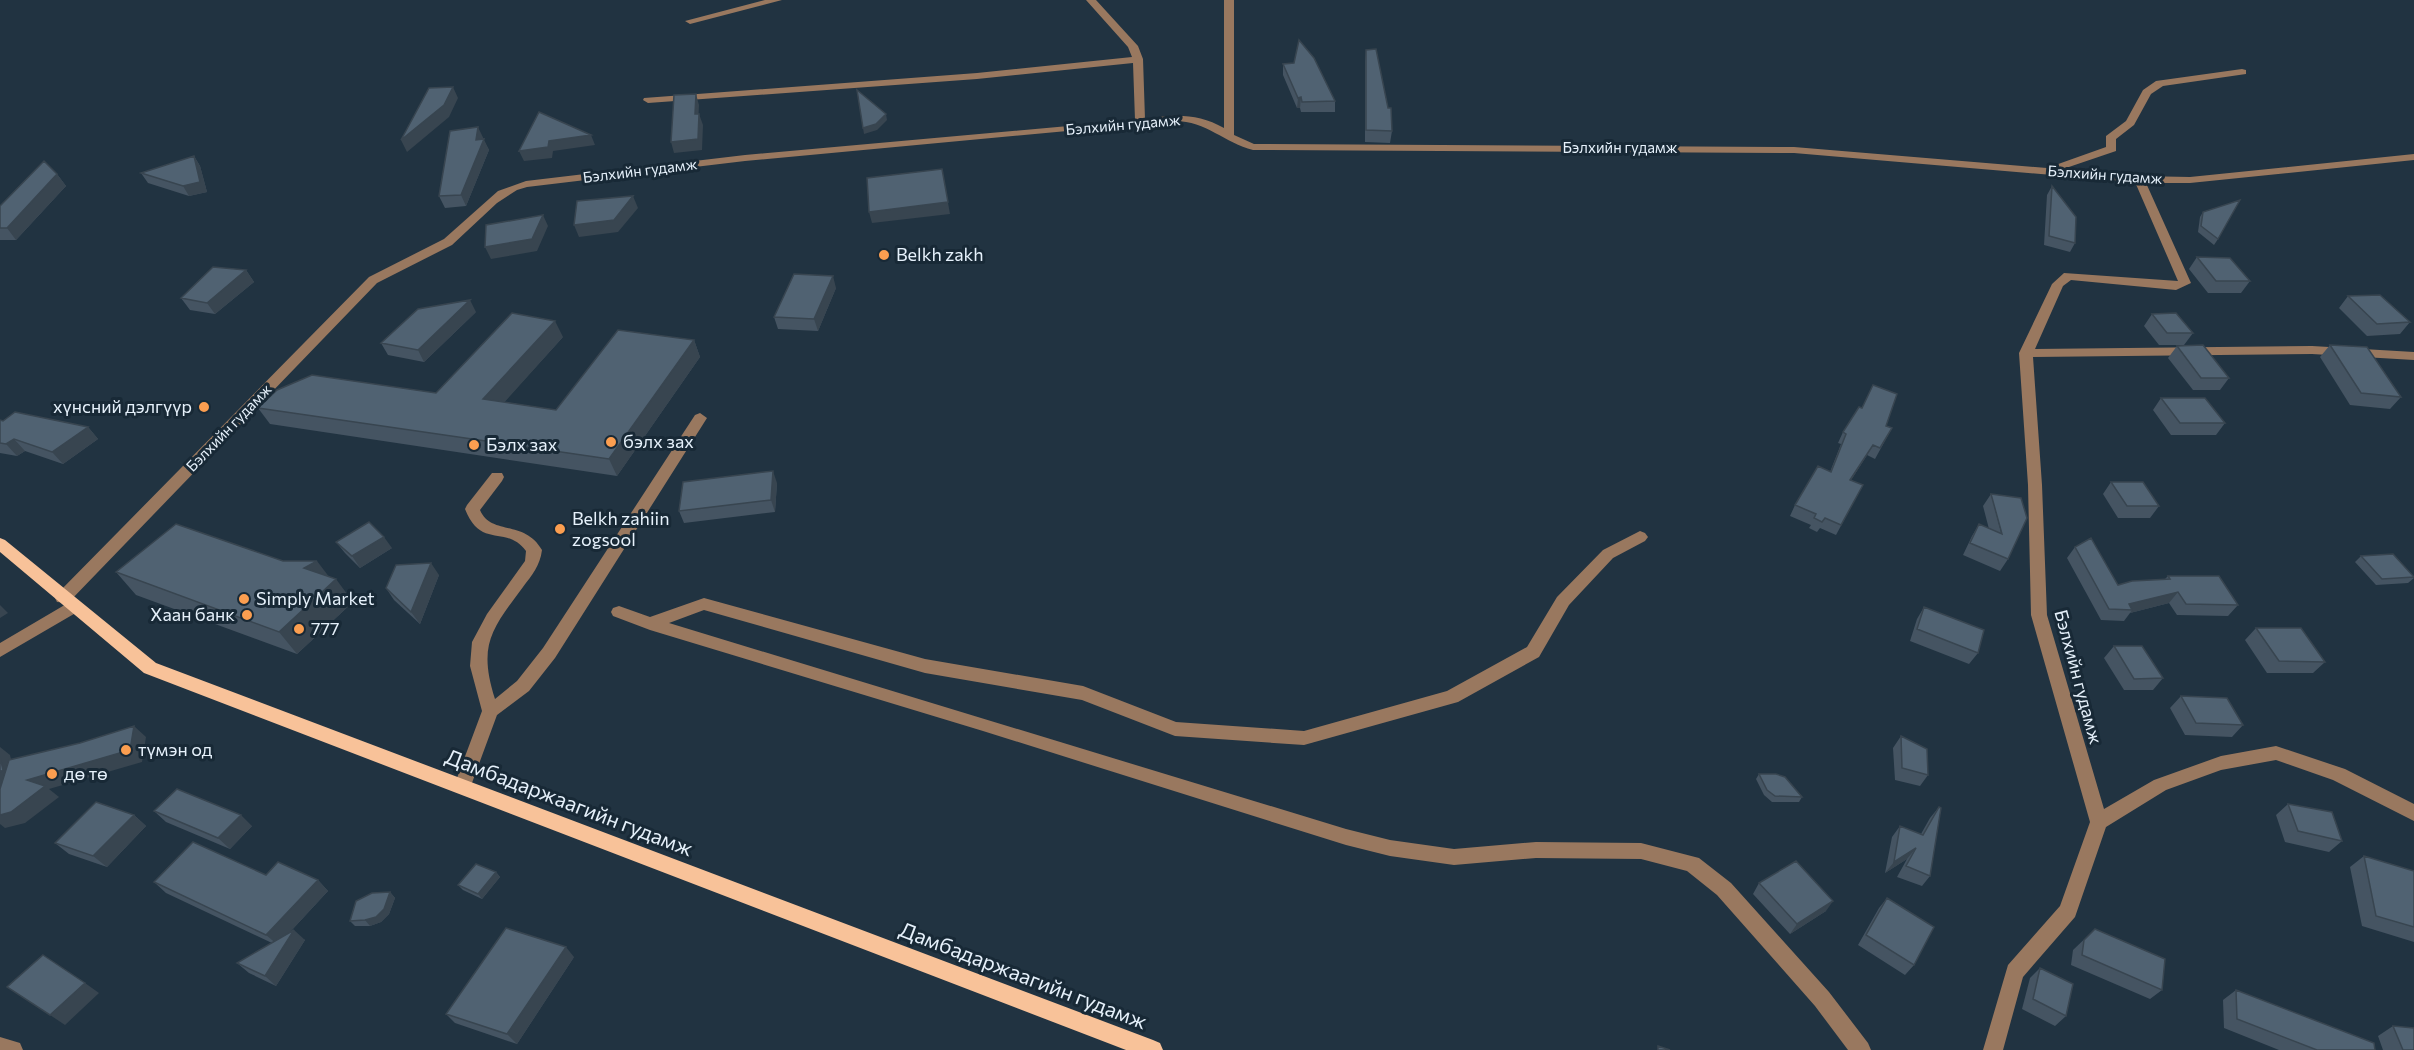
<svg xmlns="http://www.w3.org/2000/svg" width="2414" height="1050" font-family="Commissioner,sans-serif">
<rect width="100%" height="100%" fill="#213341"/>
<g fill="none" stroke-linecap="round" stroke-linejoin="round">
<!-- minor -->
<path fill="#99785f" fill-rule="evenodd" d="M765,0H782L690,24L685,21Z
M1086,0H1096L1138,46L1143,59L1145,119C1174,114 1198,113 1224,128V0H1234V135L1254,144L1794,147L2047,168L2106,147V136L2126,121L2143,90L2156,81L2242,69L2246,70V74L2163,86L2151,94L2134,125L2116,139V151L2063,169L2139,176L2190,177L2414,154V160L2190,183H2146L2191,283L2176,290L2071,280L2063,286L2035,349L2312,346L2414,352V360L2312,354L2033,357L2042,485L2047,615L2104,809L2154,780L2221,756L2276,746L2345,769L2414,804V821L2333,780L2276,760L2221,770L2166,790L2106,827L2075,917L2023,977L2003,1050H1983L2008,965L2060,906L2090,822L2031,615L2028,485L2019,353L2052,284L2064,273L2178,281L2135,182L1794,153L1253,150C1225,143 1206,121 1175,121L745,161L527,187L517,190L497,203L452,245L377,283L69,602L79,603L81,607L79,611L0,657V643L68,603L57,602L55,598L57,594L369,277L444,239L498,191L526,181L745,155L1135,120L1133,63L977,79L648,103L643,100L644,98L977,73L1132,57L1128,47Z
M700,413L707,418L555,658L529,691L497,715L469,791L463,794L457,791L454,786L482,711L470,666L472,642L487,614L525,561L526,551C506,524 481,550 465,509L467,505L492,473H502L504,477L502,481L480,510C491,536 524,519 542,550C540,566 532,575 523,587C491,630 478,645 495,699L517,681L543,648L695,415Z
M1640,531L1645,533L1648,537L1645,541L1613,558L1569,605L1539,657L1458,702L1304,745L1175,736L1082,700L925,673L704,610L669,623L1346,829L1390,840L1454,849L1536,842L1641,843L1699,858L1731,883L1829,992L1868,1043L1871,1050H1848L1815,1006L1717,895L1687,871L1641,859L1536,858L1454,865L1390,856L1346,845L983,731L650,630L613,616L611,612L613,608L619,606L650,617L704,598L925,659L1083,686L1176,722L1304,731L1447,691L1527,647L1557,597L1603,550Z
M0,1037L20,1043L23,1050H0Z"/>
<!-- major -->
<path fill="#f8c299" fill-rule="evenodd" d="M0,538L5,540L156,663L1153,1040L1160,1043L1163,1050H1126L144,673L0,552Z"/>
</g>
<!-- wall -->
<path fill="#455462" d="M1366,50L1392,131L1390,143L1365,142V61Z
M1283,64L1335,101V112H1301L1300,108H1297L1283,75Z
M483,139L489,150L466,206L445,208L439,196Z
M194,156L200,166L207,192L189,196L148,183L141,173Z
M57,174L66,186L16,240H0V206Z
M2052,186L2075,243L2070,252L2044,245L2047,195Z
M2203,212L2218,239L2214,245L2198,232L2200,217Z
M2197,257L2250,281L2241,293H2208L2189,269Z
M246,270L254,282L215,314L190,310L181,298Z
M836,288L818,331L778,329L774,317Z
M2348,296L2410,322L2400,334L2367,336L2339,308Z
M476,312L424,362L388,355L381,343Z
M2152,314L2193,333L2184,345H2159L2144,326Z
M563,337L504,402L556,410L694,340L700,357L617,476L270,424L258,408L436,393Z
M2330,345L2401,397L2390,409L2350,405L2320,357Z
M2177,346L2229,378L2220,390H2193L2168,358Z
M2161,398L2225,423L2216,435H2171L2153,410Z
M0,420L3,421L88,427L98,439L63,464L25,451L17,456L0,453Z
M1886,426L1892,428L1875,459L1867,455L1851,480L1863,485L1836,535L1820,528L1817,532L1809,528L1811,525L1790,516L1795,505L1830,472L1841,444L1838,443L1843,432Z
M2111,482L2159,506L2150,518H2118L2103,494Z
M777,483L775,512L684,523L679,511Z
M1991,494L2008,559L2000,571L1963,555L1972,536L1979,524L1989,529L1983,506Z
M336,542L392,548L360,568L345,553Z
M2075,547L2118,585L2165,579L2168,576L2238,605L2228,616L2177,615L2169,603L2130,613L2124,621L2101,620L2067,558Z
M2361,556L2414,578L2408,583L2376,585L2355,562Z
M116,572L329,577L353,602L297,654L136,595Z
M439,575L420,624L394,600L386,588Z
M1924,607L1978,653L1969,664L1910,641L1917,619Z
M2256,628L2325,662L2313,673H2267L2245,640Z
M2114,646L2163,678L2153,690H2124L2104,658Z
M2181,696L2243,725L2232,737L2185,735L2170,708Z
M1901,736L1928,775L1920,786L1895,780L1893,748Z
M1759,774L1802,797L1799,802H1772L1764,795L1756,779Z
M2288,804L2342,841L2329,852L2285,842L2276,815Z
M1939,807L1930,876L1922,886L1897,877L1907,859L1885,873L1892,837L1900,826L1921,834L1930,818Z
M154,811L252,826L230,849L166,822Z
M134,815L146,826L107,867L69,854L55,843Z
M2364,856L2414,871V942L2362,926L2350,867Z
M496,872L500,877L482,899L463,890L458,885Z
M266,875L318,880L328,891L290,932L305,940L276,986L249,973L237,963L272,943L166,893L154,882Z
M1759,883L1826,911L1790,934L1753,894Z
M390,892L395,898L389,914L381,922L370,926H355L350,921Z
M1887,898L1914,965L1905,975L1858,945L1879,908Z
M2095,929L2162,990L2150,999L2071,965L2073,950Z
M574,957L517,1044L455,1023L446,1014Z
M2040,968L2066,1016L2055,1026L2022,1009L2030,978Z
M2236,990L2375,1050H2279L2224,1028L2223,1000Z
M2393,1026L2414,1050H2383L2378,1036Z"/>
<!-- shaded-wall -->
<path fill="#384550" d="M453,87L458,98L449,117L407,152L401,140Z
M696,94L699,105L698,126L695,114Z
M1301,97L1300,108H1297L1298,98Z
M699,114L703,125L702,150L674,153L671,142Z
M886,114L887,120L877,130L864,134L863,128Z
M478,127L489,150L466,206L461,195L476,140Z
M591,135L595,145L553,151L552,158L524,161L519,151L549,141Z
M194,156L200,166L207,192L189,196L183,186Z
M942,169L950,214L872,223L869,212Z
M57,174L66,186L16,240L7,228Z
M633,196L638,208L618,232L579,237L574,225Z
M543,215L548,226L537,251L491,259L485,247Z
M246,270L254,282L215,314L207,303Z
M833,276L836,288L818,331L814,319Z
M470,300L476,312L424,362L418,350Z
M555,321L563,337L492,416L483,399Z
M694,340L700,357L617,476L609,459Z
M88,427L98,439L63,464L52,452Z
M14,439L25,451L17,456L6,444Z
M1873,445L1867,455L1845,490L1850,480Z
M773,471L777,483L775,512L771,500Z
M384,537L392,548L360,568L352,556Z
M317,561L333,582L336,579L353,602L297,654L279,632L304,568Z
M431,563L439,575L420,624L411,612Z
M2178,592L2169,603L2130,613L2132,610L2129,604Z
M0,605L8,613L0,618Z
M134,726L146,737L142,762L49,789L59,797L25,823L5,828L0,824V815L27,780Z
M0,747L10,755L16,780L0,794Z
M134,815L146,826L107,867L93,856Z
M241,815L252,826L230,849L218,838Z
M1916,848L1907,859L1885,873L1894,862Z
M496,872L500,877L482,899L478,894Z
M318,880L328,891L278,945L266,935Z
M390,892L395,898L389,914L381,922L370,926L365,920Z
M1833,901L1826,911L1790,934L1797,924Z
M294,930L305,940L276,986L265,976Z
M566,947L574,957L517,1044L507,1034Z
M85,983L99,993L65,1025L50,1015Z"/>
<!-- building -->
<path fill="#506272" stroke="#384550" stroke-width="1.5" d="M1299,40L1314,58L1335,101L1302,102L1301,97L1298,98L1283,64L1294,63Z
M1376,49L1388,108H1391L1392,131L1366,130V50Z
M453,87L444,105L401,140L429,88Z
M857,90L886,114L876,124L863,128Z
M696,94L695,114H699L698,139L671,142L674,95Z
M539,112L591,135L549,141L548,147L519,151Z
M478,127L476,140L484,139L461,195L439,196L450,131Z
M194,156L200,182L183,186L141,173Z
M44,161L57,174L7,228H0V206Z
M942,169L948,202L869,212L867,178Z
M2052,186L2076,217L2075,243L2049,236Z
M633,196L614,220L574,225L577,201Z
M2240,200L2218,239L2201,226L2203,212Z
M543,215L532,239L485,247L486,225Z
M2197,257L2230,258L2250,281H2216Z
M213,267L246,270L207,303L181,298Z
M794,274L833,276L814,319L774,317Z
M2380,295L2410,322L2377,324L2348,296Z
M470,300L418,350L381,343L418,309Z
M512,313L555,321L483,399L556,410L618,330L694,340L609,459L258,408L277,390L312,375L436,393Z
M2176,313L2193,333H2167L2152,314Z
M2203,345L2229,378H2201L2177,346Z
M2330,345L2367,347L2401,397L2361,393Z
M1873,385L1897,394L1886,426L1892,428L1880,448L1873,445L1850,480L1863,485L1841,525L1825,518L1822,522L1814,518L1816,514L1795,505L1818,466L1831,472L1846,434L1843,432L1859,407L1862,408Z
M2161,398H2205L2225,423H2180Z
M15,412L88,427L52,452L14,439L6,444L0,443V420L3,421Z
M773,471L771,500L679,511L683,482Z
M2111,482H2143L2159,506H2127Z
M1991,494L2021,498L2027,518L2008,559L1970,543L1979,524L2002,534Z
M369,522L384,537L352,556L336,542Z
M176,524L283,561H317L304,568L336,579L279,632L116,572Z
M2091,538L2118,585L2132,581L2170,579L2168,576H2219L2238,605L2186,604L2178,592L2129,604L2132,610L2109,609L2075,547Z
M2393,554L2414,577L2382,579L2361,556Z
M431,563L411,612L386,588L396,565Z
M1924,607L1984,630L1978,653L1917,629Z
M2256,628H2301L2325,662L2279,661Z
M2114,646H2142L2163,678L2134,679Z
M2181,696L2227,698L2243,725L2196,723Z
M134,726L130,750L27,780L45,786L11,812L0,815V789L9,760L80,743Z
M1901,736L1927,749L1928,775L1902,768Z
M0,757L3,770L0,772Z
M1759,774H1776L1785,777L1802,797L1775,796L1767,790Z
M177,789L241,815L218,838L154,811Z
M96,802L134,815L93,856L55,843Z
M2288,804L2332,812L2342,841L2298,831Z
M1939,807L1941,808L1930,876L1906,866L1916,848L1894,862L1900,826L1923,835Z
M193,842L266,875L278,862L318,880L266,935L154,882Z
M2364,856L2414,871V927L2376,916Z
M1796,861L1833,901L1797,924L1759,883Z
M476,864L496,872L478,894L458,885Z
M390,892L384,909L376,917L365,920L350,921L356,901L372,893Z
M1887,898L1934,927L1914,965L1866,935Z
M506,928L566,947L507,1034L446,1014Z
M2095,929L2165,959L2162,990L2082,955L2084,940Z
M294,930L265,976L237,963Z
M43,955L85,983L50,1015L7,987Z
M2040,968L2073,984L2066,1016L2033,999Z
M2236,990L2374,1043L2375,1050H2317L2237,1019Z
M2393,1026L2414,1028V1050H2403Z
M1658,1046L1670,1050H1658Z"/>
<!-- markers -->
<g fill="#fb9e50" stroke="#182936" stroke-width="2">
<circle cx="884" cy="255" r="6"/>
<circle cx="204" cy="407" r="6"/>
<circle cx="611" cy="442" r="6"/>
<circle cx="474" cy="445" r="6"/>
<circle cx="560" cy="529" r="6"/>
<circle cx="244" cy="599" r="6"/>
<circle cx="247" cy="615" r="6"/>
<circle cx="299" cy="629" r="6"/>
<circle cx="126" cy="750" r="6"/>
<circle cx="52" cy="774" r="6"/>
</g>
<g text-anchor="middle" stroke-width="6" stroke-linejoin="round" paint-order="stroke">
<!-- far-street labels -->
<g font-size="15" fill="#e6f1fb" stroke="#182936">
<text transform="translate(1123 125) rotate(-5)" y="5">Бэлхийн гудамж</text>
<text x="1620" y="153">Бэлхийн гудамж</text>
<text transform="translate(640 171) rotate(-7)" y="5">Бэлхийн гудамж</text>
<text transform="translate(2105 175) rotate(4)" y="5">Бэлхийн гудамж</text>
<text transform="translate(229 428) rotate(-46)" y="5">Бэлхийн гудамж</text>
</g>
<!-- poi labels -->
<g font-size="18" fill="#e6f1fb" stroke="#182936" text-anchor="start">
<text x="896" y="261">Belkh zakh</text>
<text x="192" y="413" text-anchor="end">хүнсний дэлгүүр</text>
<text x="623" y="448">бэлх зах</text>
<text x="486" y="451">Бэлх зах</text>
<text x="572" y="525">Belkh zahiin<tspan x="572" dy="21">zogsool</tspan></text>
<text x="256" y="605">Simply Market</text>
<text x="235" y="621" text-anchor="end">Хаан банк</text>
<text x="311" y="635">777</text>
<text x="138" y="756">түмэн од</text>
<text x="64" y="780">дө тө</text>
</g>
<!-- street labels -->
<g font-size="18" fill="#e6f1fb" stroke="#182936">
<text transform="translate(2078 677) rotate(75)" y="6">Бэлхийн гудамж</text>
</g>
<!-- near-street labels -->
<g font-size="21" fill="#e6f1fb" stroke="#182936">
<text transform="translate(569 803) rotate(21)" y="7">Дамбадаржаагийн гудамж</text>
<text transform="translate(1023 976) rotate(21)" y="7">Дамбадаржаагийн гудамж</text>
</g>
</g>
</svg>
